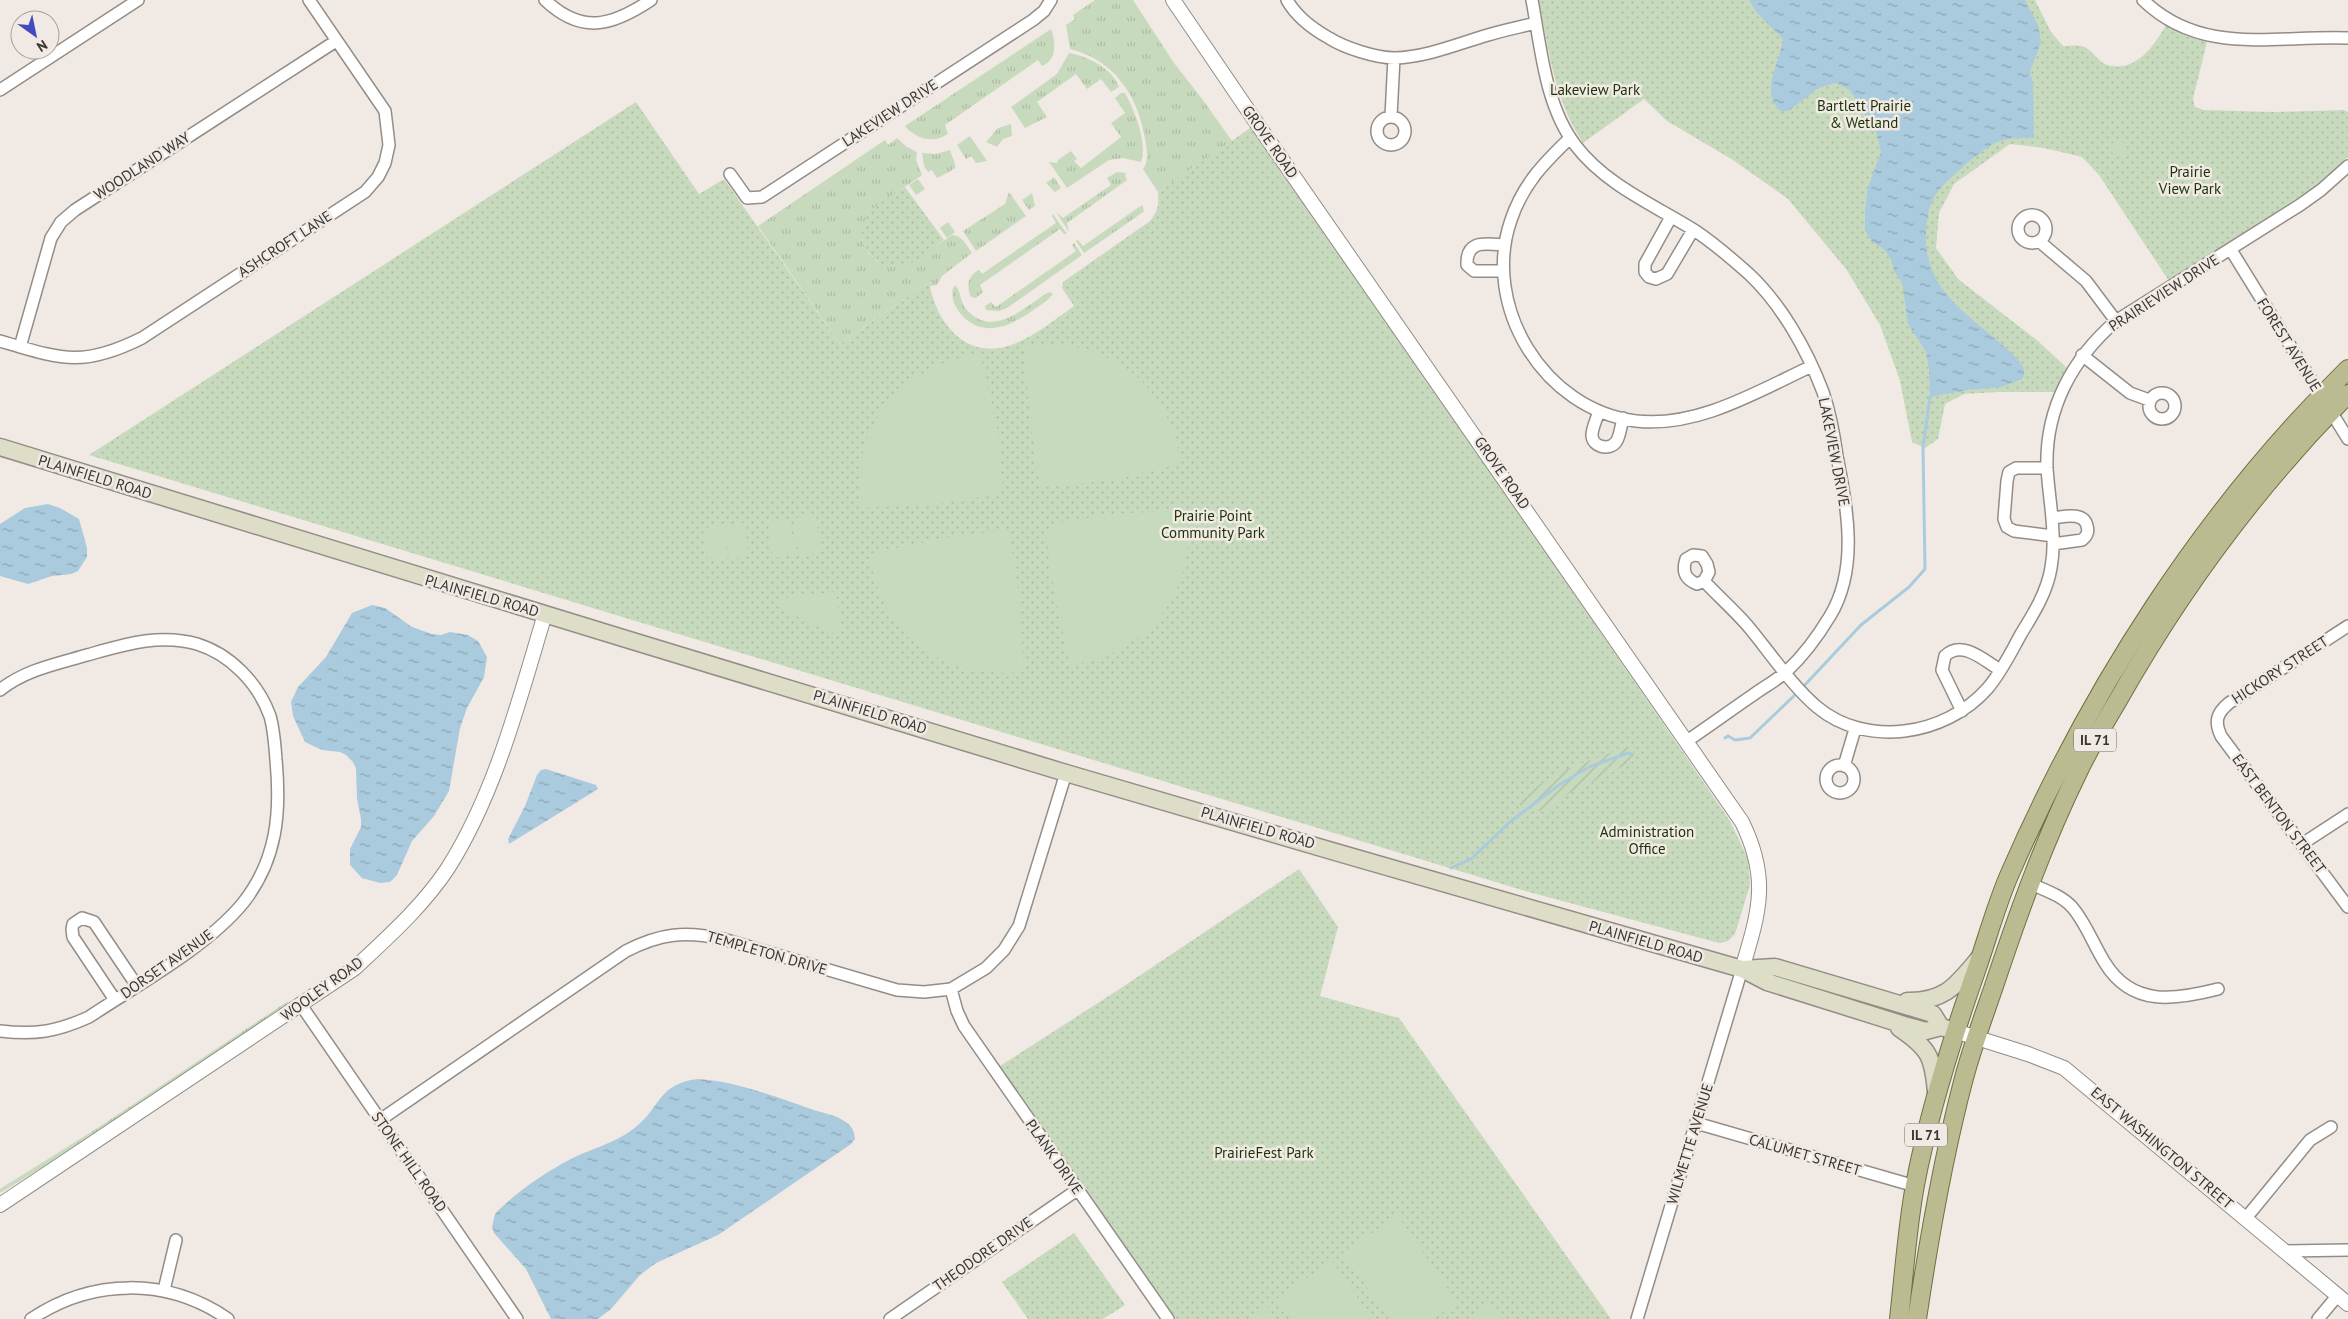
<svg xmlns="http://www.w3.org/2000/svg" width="2348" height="1319" font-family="'PT Sans',sans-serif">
<defs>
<pattern id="grass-tufts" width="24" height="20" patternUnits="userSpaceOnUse" patternTransform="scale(1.25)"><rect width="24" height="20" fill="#c8dabd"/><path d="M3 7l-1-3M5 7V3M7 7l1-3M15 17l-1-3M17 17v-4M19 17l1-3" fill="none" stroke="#adbca3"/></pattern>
<pattern id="park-dots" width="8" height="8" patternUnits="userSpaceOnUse" patternTransform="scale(1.25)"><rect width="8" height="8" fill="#c8dabd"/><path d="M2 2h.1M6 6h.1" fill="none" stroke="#adbca3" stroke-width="1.8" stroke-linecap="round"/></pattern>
<pattern id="garden-furrows" width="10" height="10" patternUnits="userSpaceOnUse" patternTransform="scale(1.25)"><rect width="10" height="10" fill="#c8dabd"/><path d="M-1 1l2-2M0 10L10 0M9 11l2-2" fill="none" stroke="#adbca3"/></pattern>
<pattern id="water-ripples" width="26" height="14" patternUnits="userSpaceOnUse" patternTransform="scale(1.25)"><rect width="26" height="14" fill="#aacadd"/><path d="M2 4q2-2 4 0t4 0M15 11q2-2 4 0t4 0" fill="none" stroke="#8ba5b4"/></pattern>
</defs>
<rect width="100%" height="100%" fill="#f1eae4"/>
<!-- grass -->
<path fill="url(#grass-tufts)" d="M1095,0H1133L1174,63L1203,100L1232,141L1158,192L1143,169C1149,161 1147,149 1145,139C1138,95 1114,60 1070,49L1066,25L1075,19L1073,15Z
M1051,29C1056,41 1057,60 1042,66L1038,60L945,125L948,134C933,144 916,139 905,126Z
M1069,53C1087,56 1112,68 1119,87L1111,92L1101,79L1087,89L1076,74L1037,102L1047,117L1025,128L1011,107L1057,74Z
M1121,93H1125C1134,109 1148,143 1141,162L1123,158L1109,160L1067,188L1049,162L1057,163L1058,160L1071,151L1077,159L1074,161L1081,168L1121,137L1111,123L1125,113L1115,98Z
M1011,124L1012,136L1003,139L997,147L986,142L998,128Z
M970,136L987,161L976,163L971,156L966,159L957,145Z
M897,138L907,147L917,152L916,160L922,175L872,210L862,233L863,242L869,254L878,262L909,264L952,235C962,235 966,245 972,253L942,276L937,285L930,286L929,282L840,344L758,226L885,140L888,145Z
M950,150L955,164V168L949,172L937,178L932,170L928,172L924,166L922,153L936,154Z
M1117,172L1126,173L1125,176L1127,180L1067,223L1069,232L1056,212L1063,218L1111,185L1107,178Z
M1054,177L1061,188L1055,192L1046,183Z
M1009,192L1026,216L976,251L963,231L1005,204Z
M1032,193L1035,206L1029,210L1022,200Z
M1142,205L1144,211L1139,215L1084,253L1076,241L1078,240L1083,246Z
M1053,214L1067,234H1064L1060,229L980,285L983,292L976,298L971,297C966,286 968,275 979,270L982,274L1056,223L1052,216Z
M1074,243L1082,255L1007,308L999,311L986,310L985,306L991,302L996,307L1076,251L1072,245Z
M955,285C961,290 960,302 966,309C994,340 1023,307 1049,292L1053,294C1048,301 1039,306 1032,311C1009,327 981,339 960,313C954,305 951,297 953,288Z
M288,1001L286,1007L58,1158L0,1193V1189L99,1127Z"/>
<!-- park -->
<path fill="url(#park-dots)" d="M1539,0H2035L2051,32L2063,46C2069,46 2077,45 2082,46C2092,49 2098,62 2107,65C2136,73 2154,46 2166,25L2186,36L2207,42L2193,99L2195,107L2204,110L2273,112L2343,110L2348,112V157L2311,189L2169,281L2099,175L2082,157L2044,148L2010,144L1954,184L1939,213L1936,248L1958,279L2038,341L2067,368L2055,392H1998L1964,394L1945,404L1938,439L1925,448L1912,442L1900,381L1880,325L1846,269L1788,199L1733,160L1667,121L1644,99L1583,143C1554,98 1549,52 1539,0Z
M636,102L699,194L724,179L840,344L929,282C936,322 965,361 1011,345C1034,337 1054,320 1074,306L1062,288L1063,282L1150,221C1158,211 1159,205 1158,192L1253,126L1730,821L1748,859L1750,885L1735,934L1728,941L1719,943L1525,891L89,455Z
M905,187L944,240C933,248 921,259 909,264C883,276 854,249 864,222C870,206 892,196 905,187Z
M1299,869L1338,927L1320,996L1399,1018L1611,1319H1176L1000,1066L1118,990Z
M1074,1233L1125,1305L1103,1319H1028L1002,1282Z"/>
<!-- garden -->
<path fill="url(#garden-furrows)" d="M1626,747L1633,751L1634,761L1571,792L1547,809L1538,811L1515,803L1534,788L1567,769Z"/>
<!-- pitch -->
<path fill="#c8dabd" d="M2120,138L2128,150L2116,158L2108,146Z
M918,179L925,189L916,195L909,185Z
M948,222L955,232L947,238L940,228Z
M1056,344C1125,351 1172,395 1181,464L1112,480L1046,487L1039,481L1030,421L1025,347Z
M980,353L997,427L1003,487L998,494L937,504L862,508C848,425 902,367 980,353Z
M1187,510C1198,589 1150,654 1070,665L1054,592L1046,531L1052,524L1112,514Z
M816,515L821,552L799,555L794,518Z
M790,519L795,555L773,558L768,522Z
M744,523L749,556L729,559L724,526Z
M723,526L728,558L708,562L703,529Z
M1003,530L1010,536L1019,597L1024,672C940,679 883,638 869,554L944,538Z
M833,592L836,594L841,628L837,632L828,634L825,630L777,606V599Z
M1398,1216L1457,1302L1433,1319H1389L1343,1253Z
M1332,1261L1372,1319H1292L1278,1298Z
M1490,1304L1501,1319H1468Z
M1267,1306L1276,1319H1248Z"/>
<!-- water -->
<path fill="url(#water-ripples)" d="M1749,0H2025L2038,25L2041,42L2030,72L2033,84L2034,138C2022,138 2008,137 1997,142C1984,148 1965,165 1954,175C1932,195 1928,203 1926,234C1924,299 1982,320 2019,361C2024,368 2026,372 2022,379L2002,387L1968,390L1930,397L1929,369L1926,352L1908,324L1902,282L1894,271L1892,261L1884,249L1872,242L1865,230V210L1868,187L1881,152L1877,134L1850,90L1836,83L1818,88L1790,110L1782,112C1758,94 1780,63 1783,39L1757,13Z
M48,504L60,508L79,519L87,548V557L78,571L71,574L52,576L28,584L0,576V524L25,508Z
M372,605L385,608L412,627L432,634L441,635L450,632L468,635L478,641L487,657L484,677L467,708L460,728L449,791L434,816L412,841L397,875L390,882L380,883L362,878L350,865V849L361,827V819L357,799L356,768L353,762L346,755L340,752L322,750L305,742L293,716L291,702L298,687L326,657L352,613Z
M546,769L596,785L598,789L509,844L508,839L525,806L537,775L541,770Z
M698,1079C736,1081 775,1097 811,1109C822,1113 837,1115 847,1123C853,1127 854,1132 855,1139L851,1144L718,1235L656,1263L640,1275L611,1309L598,1319H551L526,1269L494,1233L492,1227L495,1214C512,1195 546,1172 569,1160C592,1148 617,1143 637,1126C662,1105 658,1084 698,1079Z"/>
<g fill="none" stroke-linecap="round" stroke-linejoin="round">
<!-- stream -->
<path stroke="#aacadd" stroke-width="3" d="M1802,688L1861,625L1909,587L1925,569L1923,447L1930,397
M1725,738L1728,736L1735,740L1750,738L1797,693
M1451,868L1471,859L1511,821L1559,785L1589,767L1628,753L1632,754"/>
<defs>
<path id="minor" d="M545,0C582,35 612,26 651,0
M1287,0C1296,16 1313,29 1329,38C1345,48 1376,58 1395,58C1427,57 1457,44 1488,35C1504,30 1520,27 1536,23
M1532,0C1541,48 1545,106 1576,146C1606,185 1654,205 1694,230C1714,243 1731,258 1749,274C1782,305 1807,350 1823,392C1830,413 1834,434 1837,456C1847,508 1859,568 1830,616C1818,636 1804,655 1787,671C1777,680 1764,687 1753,695C1731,710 1709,726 1687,741
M2143,0C2202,57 2275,35 2348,38
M0,90L138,0
M1391,116L1394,58
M1377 131a14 14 0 1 1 28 0a14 14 0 1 1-28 0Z
M1570,138C1544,163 1523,184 1511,220C1481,306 1544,410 1636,421C1698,428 1758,391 1812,366
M730,174L747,198L762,197L1033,20L1044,11L1051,0
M2018 229a14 14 0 1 1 28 0a14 14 0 1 1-28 0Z
M1671,217L1645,264V272L1649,277L1656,279L1667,274L1693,230
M2040,242L2086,281L2116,321
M2231,250L2348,439
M1502,271H1474L1467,265C1466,239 1486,244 1504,245
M0,341C61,359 82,368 142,338L365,192L378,177L385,163L389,145L385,111L309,0
M20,347L51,238L61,222L75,210L336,41
M2082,355L2130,393L2149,400
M2149 406a13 13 0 1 1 26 0a13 13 0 1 1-26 0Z
M1599,411C1597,418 1592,428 1592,435C1592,447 1609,451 1616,442C1620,437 1621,425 1623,418
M2047,468H2016L2009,472L2007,481L2004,519L2007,527L2014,531L2053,536
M2052,518C2063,517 2084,511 2087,526C2089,532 2087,536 2082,540L2053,544
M1693,555L1702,556L1707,564L1709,572L1704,581L1697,584C1685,579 1682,571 1686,559Z
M1704,581C1718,596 1734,610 1747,625C1769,651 1791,685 1817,707C1866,748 1945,736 1987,689C2001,673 2011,652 2021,634C2034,613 2047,592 2051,568C2057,535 2049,501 2047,468C2045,409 2072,359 2116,321L2300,205L2321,190L2348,166
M2348,626L2229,703C2217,713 2214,721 2221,736L2348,907
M0,690C25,670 56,664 87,655C123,645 159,633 197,644C230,654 258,683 270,716C274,730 275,746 276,760C281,813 277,860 243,903C207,947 137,985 89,1017C56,1032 35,1035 0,1031
M1962,711L1942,670L1945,656C1962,639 1985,661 2000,670
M1826 779a14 14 0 1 1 28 0a14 14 0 1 1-28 0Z
M1844,766L1855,729
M2302,844L2348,814
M2029,883C2044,890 2061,895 2072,907C2086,923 2094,946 2105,963C2132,1007 2175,1000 2218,989
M951,989L957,1011L964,1026L1168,1319
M115,1000L73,937L72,929L73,924L82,918L94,922L137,986
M301,1005L517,1319
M380,1120L626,951C661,933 685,931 723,939L897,990L924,992L951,989L986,968L1004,950L1019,926L1066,773
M1696,1123L1915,1186
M2246,1218L2310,1140L2331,1127
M2285,1251L2348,1250
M164,1290L176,1240
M31,1319C92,1278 167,1277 228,1319
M890,1319L1077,1190
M1637,1319L1742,969
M2318,1319L2338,1295"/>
<path id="tertiary" d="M1173,0L1258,125L1742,822C1770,879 1759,912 1742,969
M1955,1031L2028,1054L2064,1068L2348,1304
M0,1205L355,968C388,937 423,906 448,868C496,792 519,700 545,614"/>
<path id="secondary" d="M0,447C356,555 710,666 1066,773C1291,840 1516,904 1742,969L1767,982L1904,1025L1926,1031L1941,1027L1955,1031
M1742,969L1775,967L1933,1014L1941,1027
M1907,1001C1946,1002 1957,984 1980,957
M1899,1028C1929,1048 1933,1057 1936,1092"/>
<path id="primary" d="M1899,1319C1904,1275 1907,1229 1915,1185C1929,1111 1952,1039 1977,968C1988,936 1997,902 2011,871C2092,686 2204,511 2348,369
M1917,1319C1929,1238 1943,1157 1964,1078C1972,1048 1983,1018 1993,989C2018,914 2044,841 2079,770C2090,747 2104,724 2117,702C2180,590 2258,485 2348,394"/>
</defs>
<!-- minor casing -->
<use href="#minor" stroke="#938d87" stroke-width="14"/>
<!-- tertiary casing -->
<use href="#tertiary" stroke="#938d87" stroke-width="16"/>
<!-- secondary casing -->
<use href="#secondary" stroke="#938d87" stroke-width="19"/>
<!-- primary casing -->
<use href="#primary" stroke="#706f41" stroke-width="20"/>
<!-- minor -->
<use href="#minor" stroke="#fff" stroke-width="11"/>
<!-- tertiary -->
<use href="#tertiary" stroke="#fff" stroke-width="14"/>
<!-- secondary -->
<use href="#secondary" stroke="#ddddc8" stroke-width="16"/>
<!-- primary -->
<use href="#primary" stroke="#bbbb91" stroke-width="18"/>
</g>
<g text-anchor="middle" stroke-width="5" stroke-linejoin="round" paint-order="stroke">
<!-- shield labels -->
<g fill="#f1eae4" stroke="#706c68" stroke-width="1">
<rect x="2074" y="728.5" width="42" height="23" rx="4"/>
<rect x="1905" y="1123.5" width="42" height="23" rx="4"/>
</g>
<g font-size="14" font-weight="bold" fill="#383633">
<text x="2095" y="745">IL 71</text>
<text x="1926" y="1140">IL 71</text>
</g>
<!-- park labels -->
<g font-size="15" fill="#1a3206" stroke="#f1eae4">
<text x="1595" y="95">Lakeview Park</text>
<text x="1864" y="111">Bartlett Prairie<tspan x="1864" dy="17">&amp; Wetland</tspan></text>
<text x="2190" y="177">Prairie<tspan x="2190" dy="17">View Park</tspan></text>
<text x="1213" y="521">Prairie Point<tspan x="1213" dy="17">Community Park</tspan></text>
<text x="1647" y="837">Administration<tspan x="1647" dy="17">Office</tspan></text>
<text x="1264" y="1158">PrairieFest Park</text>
</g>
<!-- street labels -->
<g font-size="15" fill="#383633" stroke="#f1eae4">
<text transform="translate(890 113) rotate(-33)" y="5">LAKEVIEW DRIVE</text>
<text transform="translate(1270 142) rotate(55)" y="5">GROVE ROAD</text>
<text transform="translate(142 166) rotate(-33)" y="5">WOODLAND WAY</text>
<text transform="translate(285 244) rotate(-33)" y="5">ASHCROFT LANE</text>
<text transform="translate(2164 293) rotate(-33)" y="5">PRAIRIEVIEW DRIVE</text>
<text transform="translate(2289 345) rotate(58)" y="5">FOREST AVENUE</text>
<text transform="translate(1834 452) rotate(79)" y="5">LAKEVIEW DRIVE</text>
<text transform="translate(1502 473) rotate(55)" y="5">GROVE ROAD</text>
<text transform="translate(95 477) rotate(17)" y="5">PLAINFIELD ROAD</text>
<text transform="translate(482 596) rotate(16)" y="5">PLAINFIELD ROAD</text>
<text transform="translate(2280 670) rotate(-33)" y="5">HICKORY STREET</text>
<text transform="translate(870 712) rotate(17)" y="5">PLAINFIELD ROAD</text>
<text transform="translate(2279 814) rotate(53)" y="5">EAST BENTON STREET</text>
<text transform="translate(1258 828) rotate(16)" y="5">PLAINFIELD ROAD</text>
<text transform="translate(1646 942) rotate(16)" y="5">PLAINFIELD ROAD</text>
<text transform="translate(767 953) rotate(16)" y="5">TEMPLETON DRIVE</text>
<text transform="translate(167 964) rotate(-35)" y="5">DORSET AVENUE</text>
<text transform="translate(322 989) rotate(-36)" y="5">WOOLEY ROAD</text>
<text transform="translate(1690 1144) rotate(-73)" y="5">WILMETTE AVENUE</text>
<text transform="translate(2162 1148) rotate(40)" y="5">EAST WASHINGTON STREET</text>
<text transform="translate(1805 1155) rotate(16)" y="5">CALUMET STREET</text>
<text transform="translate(1054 1157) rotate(55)" y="5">PLANK DRIVE</text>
<text transform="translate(409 1162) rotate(55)" y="5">STONE HILL ROAD</text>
<text transform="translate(983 1254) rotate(-35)" y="5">THEODORE DRIVE</text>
</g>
</g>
<!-- north arrow -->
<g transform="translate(35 35) rotate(147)"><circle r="24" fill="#f1eae4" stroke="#a7a29d"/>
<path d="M0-4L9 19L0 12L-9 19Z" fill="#434abf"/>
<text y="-8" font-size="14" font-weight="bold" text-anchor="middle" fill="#383633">N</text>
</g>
</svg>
